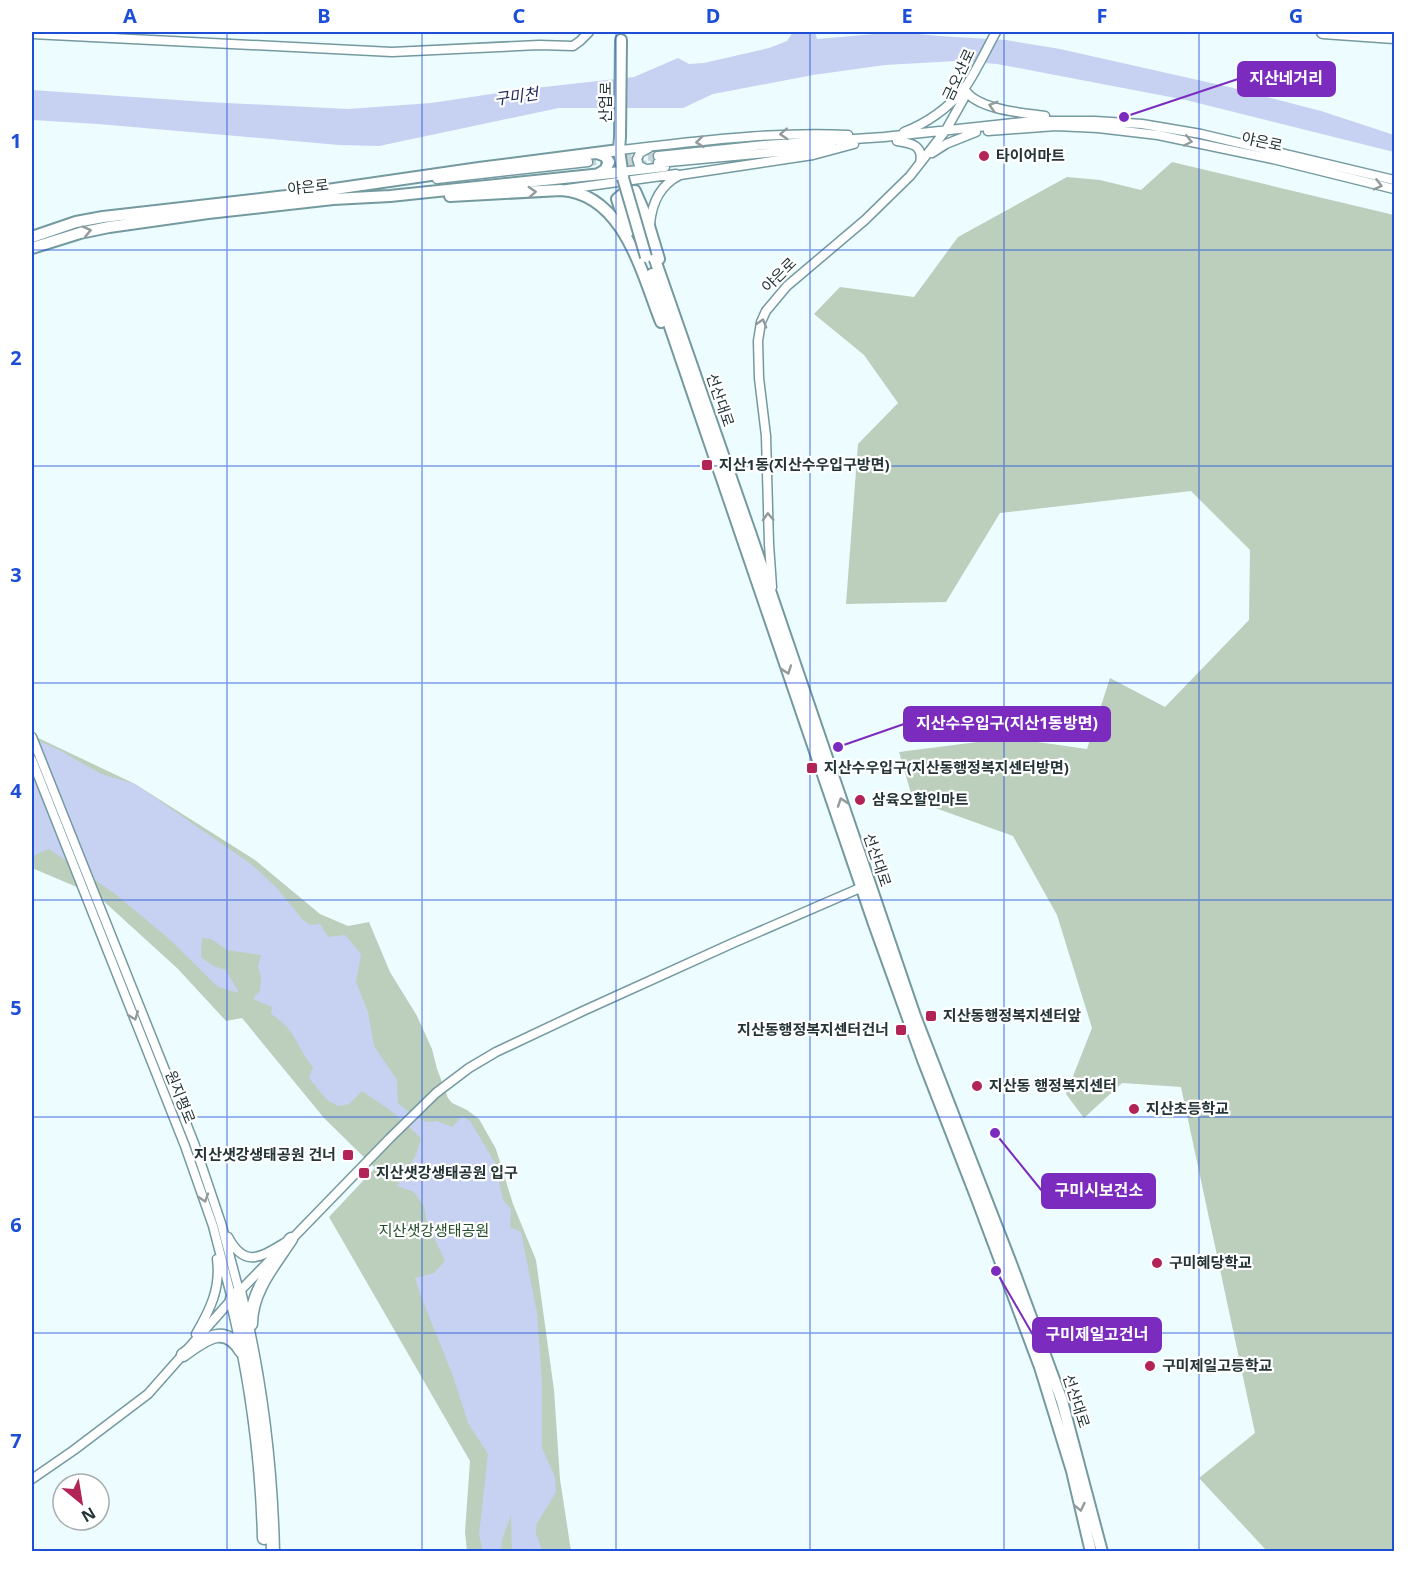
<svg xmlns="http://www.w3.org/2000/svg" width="1426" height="1583" font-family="'Noto Sans','Noto Sans KR',sans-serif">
<rect width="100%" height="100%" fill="#ecfcff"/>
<!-- green -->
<path fill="#bccfbd" d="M1172,162L1394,215V1551H1267L1199,1478L1255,1433L1181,1087L1122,1083L1084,1118L1066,1094L1092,1028L1057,915L1013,836L913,800L899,752L1009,738L1087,749L1110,678L1165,707L1249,620L1250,550L1191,491L1000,513L946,602L846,604L858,444L898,403L864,355L814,314L840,287L914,297L958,237L1067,177L1100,180L1141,190Z
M32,735L135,784L255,860L320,914L348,926L369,922L390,972L417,1016L432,1049L437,1069L448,1098L452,1103L467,1110L479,1119L496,1149L513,1204L536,1260L554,1390L560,1479L571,1551H467L465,1532L470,1461L329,1217L375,1168L324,1118L242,1018L226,1021L178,969L98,896L32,868Z"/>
<!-- water -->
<path fill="#c7d1f2" d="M793,32H815L817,39L898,32L939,36L1006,40L1060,49L1229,87L1321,111L1394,135V152L1186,100L997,64L956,61L885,65L813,75L713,94L683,108H559L379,146L339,145L98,124L32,120V90L206,102L348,109L431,103L526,89L634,77L678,58L689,64L704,63L769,48L787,41Z
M32,738L61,751L101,774L135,784L251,864L277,888L302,919L310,925L320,924L328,937L345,935L361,954L356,982L368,1012L374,1046L397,1080L398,1103L411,1114L426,1122L437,1121L452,1127L462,1117L470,1121L495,1163L503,1200L511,1209L510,1227L521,1232L537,1313L542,1383V1448L555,1477L556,1492L536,1525V1534L541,1547L542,1551H512L511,1515L502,1540L501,1551H483L479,1535L488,1454L468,1423L453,1376L422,1299L415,1278L434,1273L445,1261L427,1223L424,1206L414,1192L397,1186L416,1155L421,1138L390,1110L362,1091L349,1104L338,1106L327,1100L309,1078L313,1067C302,1055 297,1038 286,1026C282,1022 276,1017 271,1014L272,1007L253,999L260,991L261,976L258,967L261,955L227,950L211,939L202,938L201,957L213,966L226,970L239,993L218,987L167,937L114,893L49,849L32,856Z"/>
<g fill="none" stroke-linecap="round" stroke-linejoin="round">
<!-- minor-tunnel -->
<path stroke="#c4d4d7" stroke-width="8" stroke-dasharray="8 4" stroke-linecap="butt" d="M588,162L658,156
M615,168L658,163"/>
<defs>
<path id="minor" d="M32,34L392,52L539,45L573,46L580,41L589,32
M965,90C978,110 1024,113 1045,116
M988,131L1056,126L1098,128L1158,135L1273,159L1394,189
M904,132C927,123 948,108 964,89C975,74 987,48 996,32
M897,141C911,143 924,145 920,163
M619,150C695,142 771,131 848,135
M932,153L946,144L976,132
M658,156L765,145L884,137L1033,121H1095L1142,124L1201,134L1394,180
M658,163L832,147
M646,169L639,166L637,159L640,153L649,148
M621,172L665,167
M437,179L588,162
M567,189L676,174
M650,224C652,202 660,185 680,175L813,155L854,144
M772,587L769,544L766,436L759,378L758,341L761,322L766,311L787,286L865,220L910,176L946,130L964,98L965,87
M32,737L194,1143L221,1223L239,1291
M32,760L185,1146L213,1226L232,1299
M228,1237C245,1269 261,1257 286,1242
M289,1242L390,1138L436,1093L469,1068L496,1052L583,1011L733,943L867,885
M196,1334C210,1310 221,1288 217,1259
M32,1479L74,1450L148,1394L232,1299L275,1255"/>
<path id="major" d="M621,40L620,137L619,150L623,177
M597,153L605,156L609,162L605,170L598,174
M450,196L561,190C624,194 642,274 661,322
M628,232L617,199L624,193L635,191L646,216L659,259
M32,237L76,222L103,217L286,196L479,168L619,150
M32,248L80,233L109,227L208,213L333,199L390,196L621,172
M653,254L751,535L915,1016L1012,1266L1062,1401L1102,1552
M652,274L874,924L923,1060L977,1199L1040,1367L1072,1471L1091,1552"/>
<path id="highway" d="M1323,32L1394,37
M239,1291C260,1376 271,1464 273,1552
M232,1299C251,1377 262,1458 264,1538
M251,1324C251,1291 274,1265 291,1239
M183,1355C203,1341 224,1322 241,1351"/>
</defs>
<!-- minor casing -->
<use href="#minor" stroke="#749aa0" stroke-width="11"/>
<!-- major casing -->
<use href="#major" stroke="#749aa0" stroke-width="14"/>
<!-- highway casing -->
<use href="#highway" stroke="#749aa0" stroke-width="15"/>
<!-- minor -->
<use href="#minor" stroke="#fff" stroke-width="8"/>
<!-- major -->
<use href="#major" stroke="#fff" stroke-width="10"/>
<!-- highway -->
<use href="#highway" stroke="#fff" stroke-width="12"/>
<defs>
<path id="major-bridge" d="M623,178L646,257"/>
</defs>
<!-- major-bridge casing -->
<use href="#major-bridge" stroke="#749aa0" stroke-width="14" stroke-linecap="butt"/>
<!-- major-bridge -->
<use href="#major-bridge" stroke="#fff" stroke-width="10"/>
</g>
<!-- one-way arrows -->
<defs><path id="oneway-chevron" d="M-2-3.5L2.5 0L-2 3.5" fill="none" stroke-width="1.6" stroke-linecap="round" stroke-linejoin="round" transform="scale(1.5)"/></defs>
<g stroke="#929a9b">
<use href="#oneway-chevron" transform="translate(993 106) rotate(-164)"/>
<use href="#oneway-chevron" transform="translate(784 134) rotate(177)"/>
<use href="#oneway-chevron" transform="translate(1188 141) rotate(12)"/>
<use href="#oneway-chevron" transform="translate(700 142) rotate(174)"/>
<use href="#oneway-chevron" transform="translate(1378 185) rotate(14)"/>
<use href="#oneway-chevron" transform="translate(532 192) rotate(-3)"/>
<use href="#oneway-chevron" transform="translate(87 231) rotate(-13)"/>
<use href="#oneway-chevron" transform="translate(762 323) rotate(-73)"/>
<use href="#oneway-chevron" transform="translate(768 517) rotate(-92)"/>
<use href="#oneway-chevron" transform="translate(787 670) rotate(71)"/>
<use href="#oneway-chevron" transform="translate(842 802) rotate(-109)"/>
<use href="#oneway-chevron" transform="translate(134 1016) rotate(69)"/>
<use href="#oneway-chevron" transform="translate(204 1198) rotate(72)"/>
<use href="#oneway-chevron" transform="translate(1080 1507) rotate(77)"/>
</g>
<!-- grid -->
<path fill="none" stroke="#1d4ed8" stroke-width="1.5" stroke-opacity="0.55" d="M227,32V1552M422,32V1552M616,32V1552M810,32V1552M1004,32V1552M1199,32V1552M32,250H1394M32,466H1394M32,683H1394M32,900H1394M32,1117H1394M32,1333H1394"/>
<!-- markers -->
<g fill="#b22356" stroke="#fff" stroke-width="2">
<circle cx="984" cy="156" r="6"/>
<rect x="701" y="459" width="12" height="12" rx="3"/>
<rect x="806" y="762" width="12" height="12" rx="3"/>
<circle cx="860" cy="800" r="6"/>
<rect x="925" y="1010" width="12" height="12" rx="3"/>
<rect x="895" y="1024" width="12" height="12" rx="3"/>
<circle cx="977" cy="1086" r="6"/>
<circle cx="1134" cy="1109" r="6"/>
<rect x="342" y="1149" width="12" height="12" rx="3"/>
<rect x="358" y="1167" width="12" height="12" rx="3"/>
<circle cx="1157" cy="1263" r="6"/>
<circle cx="1150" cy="1366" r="6"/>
</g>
<g text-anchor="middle" stroke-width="4.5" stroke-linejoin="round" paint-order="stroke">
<!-- street labels -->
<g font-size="15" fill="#243437" stroke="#fff">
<text transform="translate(959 75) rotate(-65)" y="5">금오산로</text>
<text transform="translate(606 102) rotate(-90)" y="5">산업로</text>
<text transform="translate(1262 142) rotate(12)" y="5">야은로</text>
<text transform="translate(308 187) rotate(-6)" y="5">야은로</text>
<text transform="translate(779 275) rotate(-45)" y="5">야은로</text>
<text transform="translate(720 400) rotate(71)" y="5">선산대로</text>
<text transform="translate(877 860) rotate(71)" y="5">선산대로</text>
<text transform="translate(180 1097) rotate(68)" y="5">원지평로</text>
<text transform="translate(1076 1401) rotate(72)" y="5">선산대로</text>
</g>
<!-- poi labels -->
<g font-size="15" font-weight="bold" fill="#243437" stroke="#fff" text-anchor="start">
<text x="996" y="161">타이어마트</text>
<text x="719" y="470">지산1동(지산수우입구방면)</text>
<text x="824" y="773">지산수우입구(지산동행정복지센터방면)</text>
<text x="872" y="805">삼육오할인마트</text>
<text x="943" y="1021">지산동행정복지센터앞</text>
<text x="889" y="1035" text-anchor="end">지산동행정복지센터건너</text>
<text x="989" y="1091">지산동 행정복지센터</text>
<text x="1146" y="1114">지산초등학교</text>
<text x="336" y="1160" text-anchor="end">지산샛강생태공원 건너</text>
<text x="376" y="1178">지산샛강생태공원 입구</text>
<text x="1169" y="1268">구미혜당학교</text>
<text x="1162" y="1371">구미제일고등학교</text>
</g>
<!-- park labels -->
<g font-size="15" fill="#244e2a" stroke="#fff">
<text x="434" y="1236">지산샛강생태공원</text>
</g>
<!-- water labels -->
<g font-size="16" font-style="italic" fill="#232c57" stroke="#fff">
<text transform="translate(516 96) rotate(-8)" y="6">구미천</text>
</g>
</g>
<!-- callouts -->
<path fill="none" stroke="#7b2cbf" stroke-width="2" d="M1124 117L1238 79M838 747L904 724M995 1133L1042 1191M996 1271L1033 1335"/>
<g fill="#7b2cbf" stroke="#fff" stroke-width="2">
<circle cx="1124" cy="117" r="6"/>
<circle cx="838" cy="747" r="6"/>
<circle cx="995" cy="1133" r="6"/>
<circle cx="996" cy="1271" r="6"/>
</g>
<g fill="#7b2cbf" stroke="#7b2cbf" stroke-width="2">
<rect x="1238" y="62" width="97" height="34" rx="6"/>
<rect x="904" y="707" width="206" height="34" rx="6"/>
<rect x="1042" y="1174" width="113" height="34" rx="6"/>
<rect x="1033" y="1318" width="128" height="34" rx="6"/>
</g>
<g font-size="16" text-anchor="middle" font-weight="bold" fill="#fff">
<text x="1286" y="84">지산네거리</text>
<text x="1007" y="729">지산수우입구(지산1동방면)</text>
<text x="1099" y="1196">구미시보건소</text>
<text x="1097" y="1340">구미제일고건너</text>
</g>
<!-- border -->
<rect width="1426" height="1583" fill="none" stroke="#ffffff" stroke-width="66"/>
<!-- north arrow -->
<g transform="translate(81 1502) rotate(150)"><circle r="28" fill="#ffffff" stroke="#a7aeaf" stroke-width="1.5"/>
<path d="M0-4.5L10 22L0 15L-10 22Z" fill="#b22356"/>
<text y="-9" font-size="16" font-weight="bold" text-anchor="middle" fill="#243437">N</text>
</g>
<rect x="33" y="33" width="1360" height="1517" fill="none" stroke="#1d4ed8" stroke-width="2"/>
<g font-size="20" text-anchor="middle" font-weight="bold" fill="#1d4ed8">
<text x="130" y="23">A</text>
<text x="324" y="23">B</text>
<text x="519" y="23">C</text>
<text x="713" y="23">D</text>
<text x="907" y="23">E</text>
<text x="1102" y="23">F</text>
<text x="1296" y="23">G</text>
<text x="16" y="148">1</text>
<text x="16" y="365">2</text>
<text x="16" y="582">3</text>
<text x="16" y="798">4</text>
<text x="16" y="1015">5</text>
<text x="16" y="1232">6</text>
<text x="16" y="1448">7</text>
</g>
</svg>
